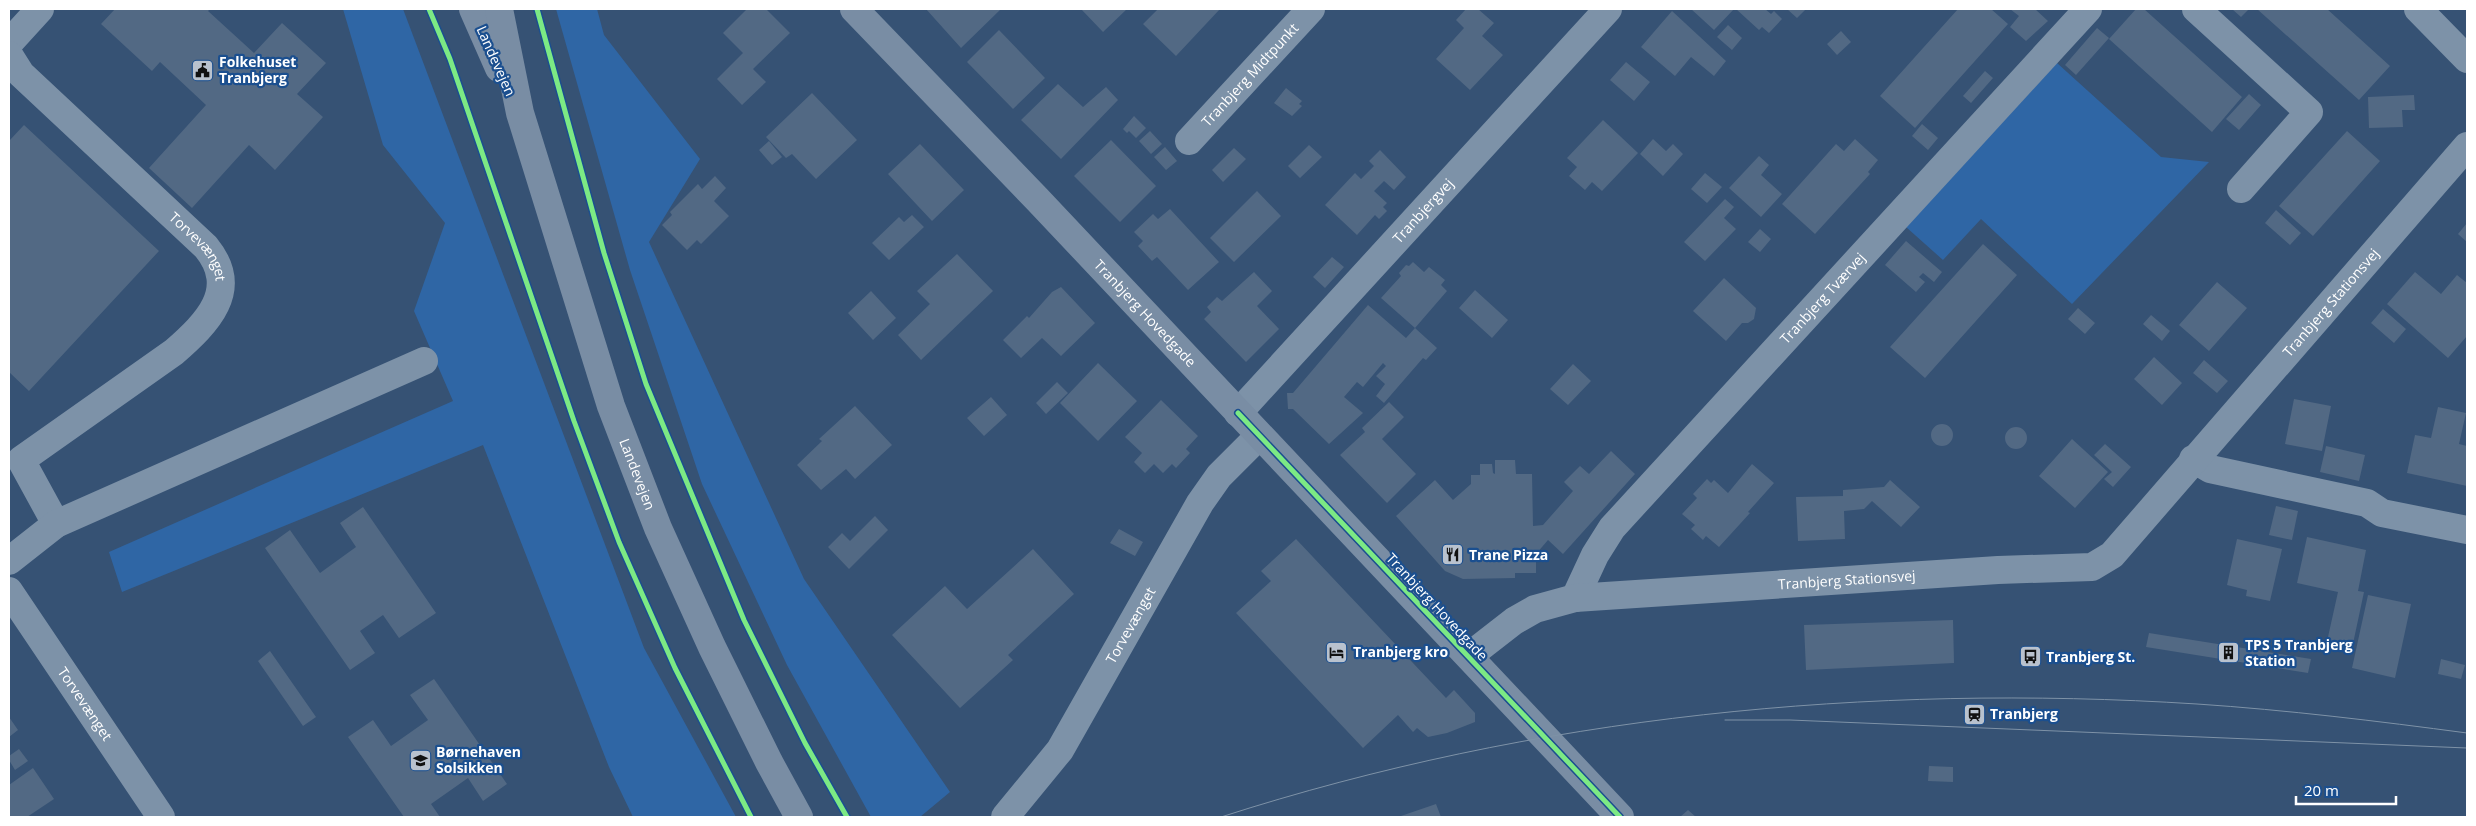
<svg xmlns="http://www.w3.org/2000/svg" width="2476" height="826" font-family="'Open Sans',sans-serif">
<rect width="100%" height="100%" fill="#365274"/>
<!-- green -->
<path fill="#2f66a5" d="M343,9H403L644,648L736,817H633L609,767L483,445L122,592L109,552L453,401L414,311L445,223L383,145Z
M556,9H597L604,35L700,159L649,242L804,579L950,792L920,817H871L787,665L702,484L630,270Z
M2057,63L2161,157L2209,162L2072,304L1981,219L1943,260L1906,227Z"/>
<!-- building -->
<path fill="#526984" d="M115,9H210L208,11L254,53L282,23L326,63L297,94L323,117L275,170L249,145L192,208L149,168L206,105L160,62L152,71L101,24Z
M747,9H766L790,33L753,69L766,82L742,105L717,79L743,53L723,33Z
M926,9H1001L961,48Z
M1081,9H1127L1103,32Z
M1158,9H1220L1176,56L1143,24Z
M1466,9H1478L1494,23L1482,36L1503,55L1470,90L1436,59L1464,28L1456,20Z
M1691,9H1734L1714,30Z
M1736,9H1765L1771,14L1774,11L1782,19L1769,33L1762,27L1759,30Z
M1787,9H1806L1797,18Z
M1958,9H1991L2008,24L1915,128L1880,96Z
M2010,9H2035L2048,21L2026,41L2010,27L2019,16Z
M2136,9H2144L2242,97L2212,132L2109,39Z
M2232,9H2249L2241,17Z
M2257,9H2327L2390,66L2359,100Z
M1672,11L1726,61L1714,76L1691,57L1675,76L1641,47Z
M1728,25L1742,38L1732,50L1717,37Z
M2097,28L2109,38L2076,75L2065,65Z
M999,30L1045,78L1013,109L967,62Z
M1841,31L1851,42L1837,55L1827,44Z
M1626,62L1650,82L1634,101L1610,80Z
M1985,71L1993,78L1971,103L1963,96Z
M1058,84L1083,107L1106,87L1118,100L1061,159L1021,120Z
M1286,88L1302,101L1299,104L1302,106L1292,116L1274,103Z
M812,93L857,140L816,179L792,154L786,158L766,137Z
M2249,94L2261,105L2239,130L2226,119Z
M2414,95L2415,110H2402L2403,127L2369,128L2368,97Z
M1134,116L1146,128L1136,138L1129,131L1127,133L1123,129Z
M1603,120L1638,153L1602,191L1592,182L1585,190L1569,176L1577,167L1567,158Z
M1922,124L1938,138L1928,150L1912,136Z
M24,125L159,251L29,391L9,372V141Z
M1150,131L1162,144L1151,154L1139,141Z
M2347,131L2380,161L2313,236L2279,206Z
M1653,139L1666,151L1673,144L1683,154L1663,176L1640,154Z
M1855,139L1878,160L1868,172L1870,174L1815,234L1782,204L1836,144L1844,151Z
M1111,140L1156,186L1120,222L1074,176Z
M769,141L782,157L772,165L759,150Z
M920,144L964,190L932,221L888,174Z
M1309,145L1322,157L1300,178L1288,166Z
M1165,147L1177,161L1166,170L1154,157Z
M1234,148L1246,159L1223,182L1212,170Z
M1380,150L1406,177L1394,190L1384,181L1374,191L1387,203L1383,207L1387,211L1379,219L1375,215L1357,235L1325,205L1355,173L1361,179L1374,166L1369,161Z
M1759,156L1769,165L1761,175L1782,194L1761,217L1729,188Z
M1705,173L1722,187L1707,203L1691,189Z
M715,176L726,188L714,201L729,216L701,244L697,240L687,250L662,225L672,215L670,212L698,184L702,189Z
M1257,191L1281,216L1234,262L1210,238Z
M1725,199L1734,207L1724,218L1736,229L1705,261L1684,242Z
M1170,209L1219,262L1188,290L1157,257L1152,261L1138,246L1143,241L1134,232L1153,214L1158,219Z
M2276,210L2301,233L2290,245L2265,223Z
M912,215L924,227L889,260L872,243L899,217L904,222Z
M2467,223V242L2458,234Z
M1760,229L1771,239L1760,252L1748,242Z
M1906,241L1942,272L1934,282L1923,273L1919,277L1925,282L1916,292L1885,265Z
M1983,244L2017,275L1925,378L1890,347Z
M957,254L993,291L921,360L898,335L930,304L917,291Z
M1332,257L1344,267L1325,288L1313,277Z
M1413,262L1424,272L1429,267L1445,280L1441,285L1447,291L1415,328L1381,298L1401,276L1399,273L1406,265L1409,266Z
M1254,272L1272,291L1257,306L1279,329L1246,362L1204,319L1211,312L1207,307L1217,297L1222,301Z
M2415,272L2441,294L2457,275L2467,283V336L2448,358L2387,304Z
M1724,278L1756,308L1754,319L1748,323H1742L1726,341L1693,311Z
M2217,282L2247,308L2209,351L2179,325Z
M1061,287L1095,323L1061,356L1042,338L1021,358L1003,340L1027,316L1029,318L1052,292Z
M1475,290L1508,320L1492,338L1459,308Z
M871,291L896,318L873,340L848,313Z
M1368,305L1406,338L1415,328L1437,348L1426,360L1423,358L1384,403L1376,396L1385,384L1376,376L1386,366L1383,363L1363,387L1357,382L1344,397L1363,413L1329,444L1293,409H1288L1287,393H1293Z
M2078,308L2095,323L2085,334L2068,319Z
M2383,309L2406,329L2394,343L2371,323Z
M2151,315L2170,331L2162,341L2143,324Z
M2154,357L2182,383L2162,405L2134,379Z
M2204,360L2228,381L2217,393L2193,373Z
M1098,363L1137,401L1098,441L1060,403Z
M1573,364L1591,381L1568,405L1550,389Z
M1057,382L1068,393L1046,414L1036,403Z
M991,397L1007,415L984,436L967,418Z
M2294,399L2331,406L2322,451L2285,444Z
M1161,400L1198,436L1186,449L1190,453L1176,468L1172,464L1163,473L1154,464L1145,473L1134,462L1142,453L1125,437Z
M1389,402L1404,417L1382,439L1416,474L1387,503L1340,455L1365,432L1362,428Z
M855,406L892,445L855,479L846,469L821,490L797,465L822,441L819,439Z
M2438,407L2466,413L2459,444L2467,446V486L2407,473L2415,435L2431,438Z
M1931 435a11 11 0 1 1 22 0a11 11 0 1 1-22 0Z
M2005 438a11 11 0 1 1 22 0a11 11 0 1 1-22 0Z
M2072,439L2108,472L2075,508L2039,476Z
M2105,444L2131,467L2113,487L2104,479L2112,472L2094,455Z
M2326,446L2365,455L2359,481L2320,472Z
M1611,451L1635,474L1563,554L1548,540L1536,554V573H1515V578L1463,579L1445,571L1396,516L1435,480L1453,500L1471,484V475H1480V464H1492L1493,473L1495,474V460H1515L1516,474H1532L1533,526L1543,525L1573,491L1564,482L1580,466L1589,474Z
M1752,464L1774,483L1748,512L1750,513L1719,547L1706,536L1703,540L1691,529L1695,525L1682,514L1697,498L1693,494L1707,479L1711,483L1714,480L1728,493Z
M1890,480L1920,507L1901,527L1872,501L1864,509L1844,511L1845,539L1798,541L1796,497L1843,496V490L1884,487Z
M2276,506L2298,511L2292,540L2269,535Z
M363,507L436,613L399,638L383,615L360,631L375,653L350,670L265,548L290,530L320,573L356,547L340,523Z
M875,516L888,530L849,569L828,547L842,533L850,541Z
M1119,529L1143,542L1135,556L1110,543Z
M2307,537L2366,550L2358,591L2364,592L2351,653L2326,646L2338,592L2297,583Z
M1296,539L1446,698L1454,690L1475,713V722L1447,733L1428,737L1417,728L1413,732L1398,715L1363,748L1236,613L1271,581L1261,571Z
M2237,539L2282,549L2270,601L2246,596L2247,590L2227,585Z
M1033,549L1074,594L1008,655L1013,660L960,708L892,635L945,586L967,609Z
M2368,595L2411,604L2395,678L2352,668Z
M1953,620L1954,663L1806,670L1804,625Z
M2149,633L2311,659L2308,673L2146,647Z
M270,651L316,717L303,726L258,661Z
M2441,659L2465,665L2461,679L2438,674Z
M434,679L507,784L483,801L468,778L431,804L440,817H404L348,737L373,720L391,746L428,720L410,695Z
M9,717L18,730L9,737Z
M19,749L28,761L15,770L9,760V756Z
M1929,766L1953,767V782L1928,781Z
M33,768L54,799L27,817H9V785Z
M1436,804L1441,817H1398Z
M1688,810L1696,817H1680Z"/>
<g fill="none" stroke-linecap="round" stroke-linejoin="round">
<!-- street -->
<g stroke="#7d92a8" stroke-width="28">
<path d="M2196,9L2309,112L2241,189"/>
<path d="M2418,9L2467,59"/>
<path d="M9,43L40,9"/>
<path id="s1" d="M9,55L21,74L206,247C241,290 207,323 174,352L21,460L56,524"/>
<path id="s2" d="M1189,141L1311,9"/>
<path id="s3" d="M1238,413L1608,9"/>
<path d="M2193,459L2210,469L2367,503L2382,513L2467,530"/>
<path d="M9,561L56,524L424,361"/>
<path id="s4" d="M9,591L161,817"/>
<path id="s5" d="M1575,598L1595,555L1612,528L2088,9"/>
<path id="s6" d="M1469,656L1514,621L1535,609L1575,598L1998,570L2092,567L2112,555L2467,146"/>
<path id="s7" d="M1005,817L1060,750L1200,503L1219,476L1259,436"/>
</g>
<!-- secondary -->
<g stroke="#798da4" stroke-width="28">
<path d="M473,9L499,68"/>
<path id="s8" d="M499,9L520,113L611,406L658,528L712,647L769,762L799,817"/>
<path id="s9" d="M854,9L1037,199L1620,817"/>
</g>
<!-- tram -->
<path stroke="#7e92a7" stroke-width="1" d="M1725,720H1790L2467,748
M1221,817C1534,716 1869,683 2197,704C2287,710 2377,721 2467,733"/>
<defs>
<path id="cycleway" d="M429,9L450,59L574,421L619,542L675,668L751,817
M537,9L604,253L646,384L744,620L805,743L847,817
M1238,413L1620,817"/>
</defs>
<!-- cycleway casing -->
<use href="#cycleway" stroke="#1b4f8f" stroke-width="8"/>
<!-- cycleway -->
<use href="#cycleway" stroke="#7ce984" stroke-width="5"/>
</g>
<!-- icons -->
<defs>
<symbol id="civic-square" viewBox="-11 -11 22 22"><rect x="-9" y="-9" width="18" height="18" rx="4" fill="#b9c2ce" stroke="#1b4f8f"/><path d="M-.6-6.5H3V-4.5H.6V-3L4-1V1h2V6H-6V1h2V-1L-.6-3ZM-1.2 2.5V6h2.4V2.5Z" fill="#111"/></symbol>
<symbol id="restaurant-square" viewBox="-11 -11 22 22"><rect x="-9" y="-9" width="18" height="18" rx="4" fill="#b9c2ce" stroke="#1b4f8f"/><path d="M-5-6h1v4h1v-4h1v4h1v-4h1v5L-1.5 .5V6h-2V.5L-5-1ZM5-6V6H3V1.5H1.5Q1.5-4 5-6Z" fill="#111"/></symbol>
<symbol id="hotel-square" viewBox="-11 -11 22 22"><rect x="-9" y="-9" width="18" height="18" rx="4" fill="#b9c2ce" stroke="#1b4f8f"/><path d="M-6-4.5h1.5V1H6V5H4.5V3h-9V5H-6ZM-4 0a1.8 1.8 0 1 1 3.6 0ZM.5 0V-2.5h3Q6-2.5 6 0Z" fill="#111"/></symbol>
<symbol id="building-square" viewBox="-11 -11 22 22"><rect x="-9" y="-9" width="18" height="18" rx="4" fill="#b9c2ce" stroke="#1b4f8f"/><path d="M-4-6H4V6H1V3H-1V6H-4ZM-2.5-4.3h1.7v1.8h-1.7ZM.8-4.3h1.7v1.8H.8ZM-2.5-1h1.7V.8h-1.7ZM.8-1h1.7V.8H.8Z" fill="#111"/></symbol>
<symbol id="bus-square" viewBox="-11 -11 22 22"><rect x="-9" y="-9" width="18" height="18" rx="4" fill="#b9c2ce" stroke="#1b4f8f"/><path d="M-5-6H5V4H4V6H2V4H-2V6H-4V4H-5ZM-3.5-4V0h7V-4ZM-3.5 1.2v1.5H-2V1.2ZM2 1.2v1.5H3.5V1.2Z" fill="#111"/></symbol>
<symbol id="station-square" viewBox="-11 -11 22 22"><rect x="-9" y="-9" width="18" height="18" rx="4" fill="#b9c2ce" stroke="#1b4f8f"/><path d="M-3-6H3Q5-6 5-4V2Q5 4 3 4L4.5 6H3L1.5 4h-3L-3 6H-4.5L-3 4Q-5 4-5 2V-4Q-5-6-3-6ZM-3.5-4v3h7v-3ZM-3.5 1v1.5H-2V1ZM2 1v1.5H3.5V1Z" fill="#111"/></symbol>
<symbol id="school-square" viewBox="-11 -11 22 22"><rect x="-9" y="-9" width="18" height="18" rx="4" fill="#b9c2ce" stroke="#1b4f8f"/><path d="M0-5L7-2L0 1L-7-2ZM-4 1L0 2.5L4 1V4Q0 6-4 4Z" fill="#111"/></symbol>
</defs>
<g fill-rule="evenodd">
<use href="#civic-square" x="190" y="58" width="25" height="25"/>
<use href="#restaurant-square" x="1440" y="542" width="25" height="25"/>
<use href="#hotel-square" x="1324" y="640" width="25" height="25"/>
<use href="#building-square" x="2216" y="640" width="25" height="25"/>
<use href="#bus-square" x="2018" y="644" width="25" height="25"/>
<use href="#station-square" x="1962" y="702" width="25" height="25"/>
<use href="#school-square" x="408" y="748" width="25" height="25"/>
</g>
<g text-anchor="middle" stroke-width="4.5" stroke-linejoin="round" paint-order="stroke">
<!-- street labels -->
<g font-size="14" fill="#fff" stroke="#1b4f8f">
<text transform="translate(496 61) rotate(66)" y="5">Landevejen</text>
<text dy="5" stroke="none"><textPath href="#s2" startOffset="90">Tranbjerg Midtpunkt</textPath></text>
<text dy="5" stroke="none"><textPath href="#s3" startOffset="274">Tranbjergvej</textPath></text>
<text dy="5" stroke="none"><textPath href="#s1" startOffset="271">Torvevænget</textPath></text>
<text dy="5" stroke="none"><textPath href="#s5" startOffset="391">Tranbjerg Tværvej</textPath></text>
<text dy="5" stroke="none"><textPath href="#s6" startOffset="998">Tranbjerg Stationsvej</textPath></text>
<text dy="5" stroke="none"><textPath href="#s9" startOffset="421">Tranbjerg Hovedgade</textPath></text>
<text dy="5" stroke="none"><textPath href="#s8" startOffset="486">Landevejen</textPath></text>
<text dy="5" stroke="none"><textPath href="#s6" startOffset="395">Tranbjerg Stationsvej</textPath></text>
<text transform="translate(1437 607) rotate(47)" y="5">Tranbjerg Hovedgade</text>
<text dy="5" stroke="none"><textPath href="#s7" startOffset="230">Torvevænget</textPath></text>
<text dy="5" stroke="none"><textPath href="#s4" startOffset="136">Torvevænget</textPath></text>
</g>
<!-- poi labels -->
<g font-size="14" font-weight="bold" fill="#fff" stroke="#1b4f8f" text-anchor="start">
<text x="219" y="67">Folkehuset<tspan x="219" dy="16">Tranbjerg</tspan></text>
<text x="1469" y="560">Trane Pizza</text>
<text x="2245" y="650">TPS 5 Tranbjerg<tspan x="2245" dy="16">Station</tspan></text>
<text x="1353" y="657">Tranbjerg kro</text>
<text x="2046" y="662">Tranbjerg St.</text>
<text x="1990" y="719">Tranbjerg</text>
<text x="436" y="757">Børnehaven<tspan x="436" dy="16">Solsikken</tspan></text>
</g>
</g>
<!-- border -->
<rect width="2476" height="826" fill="none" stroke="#ffffff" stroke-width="20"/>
<!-- scale -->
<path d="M2296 796v8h100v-8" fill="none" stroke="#ffffff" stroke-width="2.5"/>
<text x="2304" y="796" font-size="15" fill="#ffffff" stroke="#1b4f8f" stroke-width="4" paint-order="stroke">20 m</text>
</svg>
